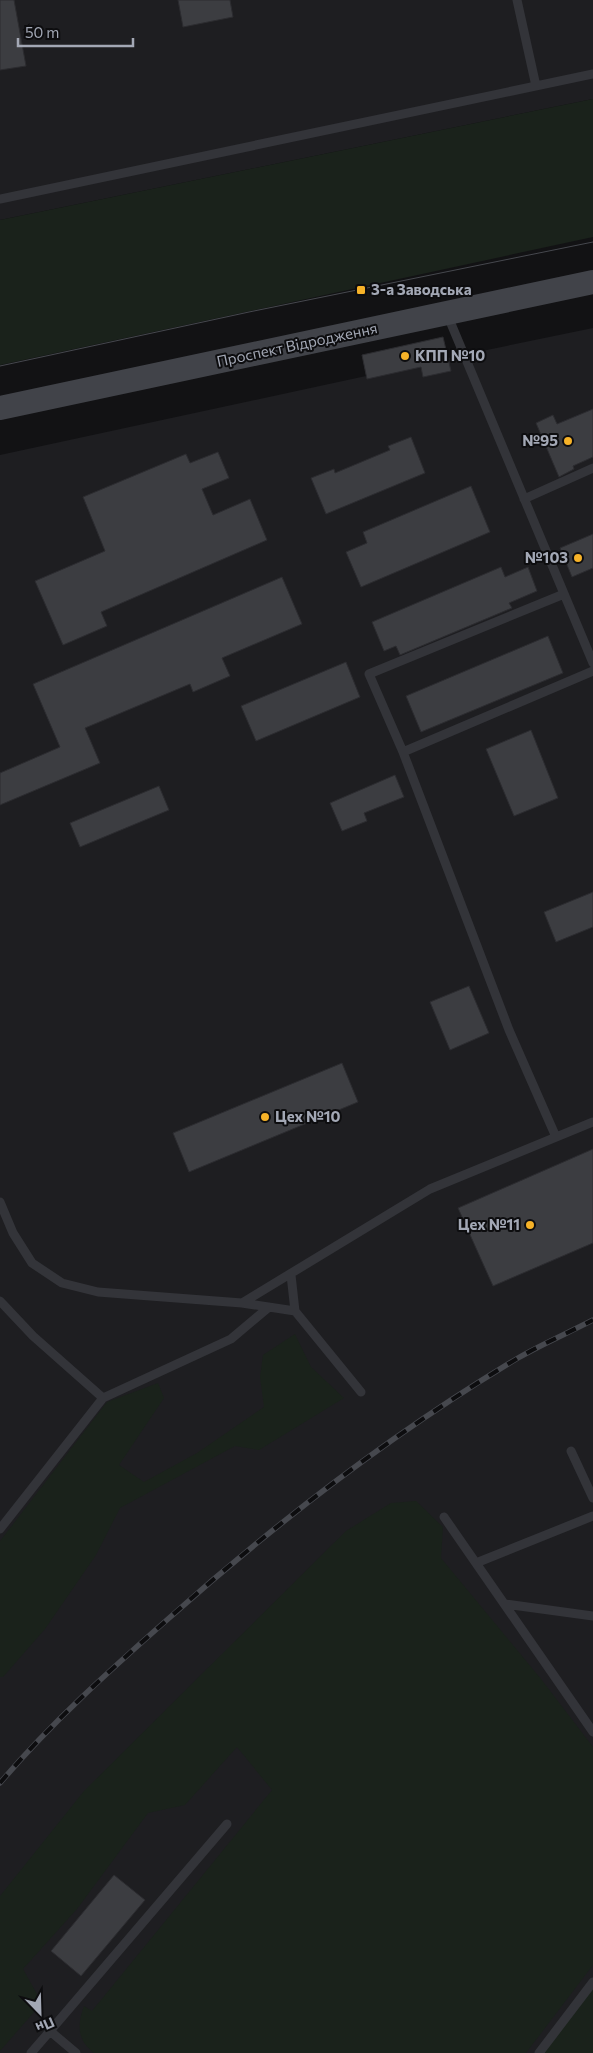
<svg xmlns="http://www.w3.org/2000/svg" width="593" height="2053" font-family="Commissioner,sans-serif">
<rect width="100%" height="100%" fill="#121214"/>
<!-- built -->
<path fill="#1e1e21" d="M0,0H593V99L0,220Z
M593,328V2053H0V455L366,376L362,355L443,337L448,358Z"/>
<!-- green -->
<path fill="#1a221b" d="M593,99V237L0,365V220Z
M295,1334L311,1367L344,1398L259,1450L235,1446L120,1508L96,1555L45,1629L3,1677H0V1541L107,1402L158,1383L164,1398L119,1465L144,1482L197,1453L264,1407L260,1377L263,1355Z
M416,1501L443,1527L441,1558L541,1679L593,1747V1965L526,2053H94C77,2040 77,2025 84,2006L92,2011L272,1790L237,1747L185,1805L148,1813L77,1909L23,1969L42,2003L0,2051V1896L84,1791L346,1531L391,1503Z
M593,1982V2053H539Z"/>
<!-- building -->
<path fill="#3c3d41" stroke="#2c2c30" d="M0,0H14L26,66L0,70Z
M178,0H230L233,17L183,27Z
M443,337L451,371L423,377L421,367L367,379L362,355Z
M593,409V457L573,466L574,469L559,477L536,423L553,415L557,424Z
M411,437L425,473L326,514L311,478L334,469L335,473L390,450L388,446Z
M218,452L229,478L202,489L213,515L250,499L267,540L101,612L107,626L63,645L35,581L105,551L83,497L186,454L190,463Z
M471,486L490,532L361,587L346,552L367,543L363,532Z
M593,534V568L572,577L560,548Z
M501,567L505,577L528,567L537,591L509,603L512,608L400,655L396,646L384,651L372,622Z
M282,577L302,624L222,658L230,676L193,692L190,684L85,728L100,763L0,805V773L60,747L33,684Z
M548,636L563,673L421,732L406,696Z
M346,662L360,697L256,741L241,706Z
M531,730L558,798L514,816L486,749Z
M395,775L404,797L364,813L367,821L342,831L330,803Z
M159,786L169,810L80,847L70,823Z
M593,892V927L556,942L544,912Z
M469,986L489,1033L450,1050L430,1002Z
M342,1063L358,1102L189,1172L173,1133Z
M593,1149V1243L493,1286L458,1208Z
M114,1875L145,1900L81,1976L51,1951Z"/>
<g fill="none" stroke-linecap="round" stroke-linejoin="round">
<!-- lane -->
<path stroke="#333439" stroke-width="9" d="M517,0L536,86
M0,199L593,74
M447,314L593,663
M524,499L593,468
M403,752L369,674L564,594
M556,1137L509,1030L403,752L593,671
M0,1202L13,1233L32,1263L62,1283L98,1292L242,1303L430,1189L593,1122
M291,1275L295,1311
M0,1301L33,1336L103,1398
M242,1303L295,1311L361,1392
M571,1451L593,1498
M444,1517L593,1732
M0,1529L103,1398L231,1339L269,1307
M476,1563L593,1516
M505,1604L593,1616
M31,2053L50,2031
M76,2053L50,2031L227,1824
M539,2053L593,1982"/>
<!-- secondary -->
<path stroke="#414349" stroke-width="24" d="M0,408L593,282"/>
<!-- tram -->
<path stroke="#46484e" stroke-width="1" d="M0,366L249,312L593,242"/>
<defs>
<path id="rail" d="M0,1783C51,1723 109,1671 168,1619C277,1522 393,1433 518,1358C542,1344 568,1333 593,1320"/>
</defs>
<!-- rail casing -->
<use href="#rail" stroke="#46484e" stroke-width="5.5"/>
<!-- rail -->
<use href="#rail" stroke="#0d0d0f" stroke-width="4" stroke-dasharray="11" stroke-linecap="butt"/>
</g>
<!-- markers -->
<g fill="#f6b228" stroke="#0d0d0f" stroke-width="2">
<rect x="356" y="285" width="10" height="10" rx="2.5"/>
<circle cx="405" cy="356" r="5"/>
<circle cx="568" cy="441" r="5"/>
<circle cx="578" cy="558" r="5"/>
<circle cx="265" cy="1117" r="5"/>
<circle cx="530" cy="1225" r="5"/>
</g>
<g text-anchor="middle" stroke-width="4" stroke-linejoin="round" paint-order="stroke">
<!-- poi labels -->
<g font-size="15" font-weight="bold" fill="#a3a8b5" stroke="#0d0d0f" text-anchor="start">
<text x="371" y="295">3-а Заводська</text>
<text x="415" y="361">КПП №10</text>
<text x="558" y="446" text-anchor="end">№95</text>
<text x="568" y="563" text-anchor="end">№103</text>
<text x="275" y="1122">Цех №10</text>
<text x="520" y="1230" text-anchor="end">Цех №11</text>
</g>
<!-- street labels -->
<g font-size="15" fill="#a3a8b5" stroke="#0d0d0f">
<text transform="translate(297 345) rotate(-12)" y="5">Проспект Відродження</text>
</g>
</g>
<!-- north arrow -->
<g transform="translate(40 2013) rotate(157)" stroke="#0d0d0f" stroke-width="4" paint-order="stroke">
<path d="M0-4L9 19L0 12L-9 19Z" fill="#a3a8b5"/>
<text y="-8" font-size="14" font-weight="bold" text-anchor="middle" fill="#a3a8b5">Пн</text>
</g>
<!-- scale -->
<path d="M18 38v8h115v-8" fill="none" stroke="#a3a8b5" stroke-width="2.5"/>
<text x="25" y="38" font-size="15" fill="#a3a8b5" stroke="#0d0d0f" stroke-width="4" paint-order="stroke">50 m</text>
</svg>
